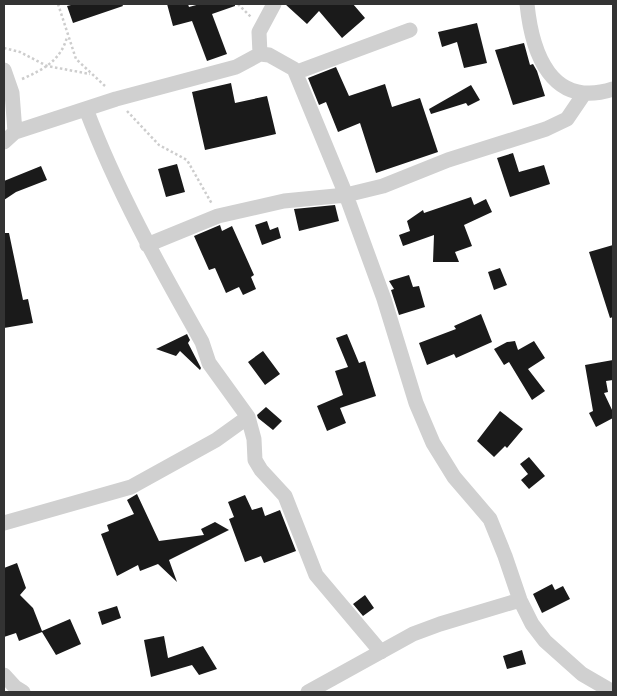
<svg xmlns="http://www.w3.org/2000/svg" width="617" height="696" font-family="'Golos Text',sans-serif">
<rect width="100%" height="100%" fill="#fff"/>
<!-- building -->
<path fill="#1a1a1a" d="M75,4H122L123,6L73,23L67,6Z
M167,4H188L189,7L200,4H235V6L212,14L227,54L207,61L192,21L173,26Z
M285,4H353L365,18L342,38L319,11L307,24Z
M477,23L487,63L464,68L457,42L442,47L438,32Z
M524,43L530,65L533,64L537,71L545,96L513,105L495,50Z
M336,67L349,96L385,84L392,107L420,98L438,152L376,173L360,123L338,132L326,102L319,105L308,78Z
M231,83L235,103L267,96L276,134L205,150L192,92Z
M471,85L480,100L468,106L466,103L431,114L429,109Z
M513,153L519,172L544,165L550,184L510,197L497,158Z
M177,164L185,192L166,197L158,169Z
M41,166L47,180L16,192L4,200V181Z
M471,197L474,205L486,199L492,212L464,225L472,246L455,252L459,262H433L434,235L403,246L399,235L410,231L407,221L423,210L424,213Z
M335,205L339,221L299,231L294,209Z
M267,221L270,230L278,227L281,238L262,245L255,225Z
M220,225L222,231L232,226L254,275L251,277L256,289L243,295L239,287L226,293L215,268L209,270L194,236Z
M4,233H9L23,300L28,299L33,323L4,328Z
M613,245V317L610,318L589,252Z
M500,268L507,285L494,290L488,272Z
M409,275L413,287L419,286L425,307L399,315L391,290L394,289L389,281Z
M481,314L492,342L456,358L454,354L427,365L419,343L456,329L454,326Z
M187,334L190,340L188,343L201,368L200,370L180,351L176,356L156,349Z
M347,334L359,363L365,361L376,396L340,408L346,423L327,431L317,406L343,395L335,371L348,367L336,338Z
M515,341L518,350L534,341L545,358L528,369L545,391L532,400L509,362L504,365L494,349L507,342Z
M263,351L280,374L265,385L248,362Z
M613,360V380L606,381L608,392L604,393L613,412V418L596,427L589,413L593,411L585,365Z
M266,407L282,421L273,430L258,418L257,415Z
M500,411L523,429L507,448L505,446L494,457L477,441Z
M529,457L545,476L529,489L521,480L528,474L520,464Z
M137,494L159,541L204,535L201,529L215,522L229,530L169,560L177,582L158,564L140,571L138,565L117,576L101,534L109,531L107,525L134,514L127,500Z
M245,495L252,510L262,507L265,516L280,510L296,551L264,563L261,556L245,562L229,519L234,517L228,502Z
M17,563L26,588L20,595L33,608L42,631L70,619L81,644L56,655L42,632L19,641L16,633L4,637V568Z
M552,584L555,590L563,586L570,599L542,613L533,594Z
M365,595L374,608L363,616L353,604Z
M117,606L121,618L102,625L98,612Z
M164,636L168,658L203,646L217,669L199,675L192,665L151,677L144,640Z
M522,650L526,664L507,669L503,656Z"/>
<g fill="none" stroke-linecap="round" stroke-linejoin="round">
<!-- path -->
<path stroke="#cdcdcd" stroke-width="2.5" stroke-dasharray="2.5 2.5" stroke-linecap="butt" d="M58,4L76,59L105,86
M238,4L251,17
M4,48L20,52L47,66L90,74
M22,79C43,70 61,60 67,37
M127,111L159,145L187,160L212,204"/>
<!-- minor -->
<path stroke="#d0d0d0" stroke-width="15" d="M527,4C532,53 551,109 613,89
M260,54L259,32L274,4
M4,70L12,93L15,132
M297,72L410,30
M86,109C117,191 159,266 202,342L209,363L248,417L254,439L255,460L261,470L285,496L316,575L381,652
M4,142L15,132L116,99L236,67L260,54L269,55L294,69L346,195L384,299L416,403L433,443L454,477L490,519L505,556L520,600L532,624L545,641L582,674L613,692
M147,245L218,216L284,201L346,195L383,186L448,160L546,129L567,119L584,94
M4,523L131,487L216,440L248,417
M4,675L15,687L23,692
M308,692L413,634L440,624L520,600"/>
</g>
<!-- border -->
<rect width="617" height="696" fill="none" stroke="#333333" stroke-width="10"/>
</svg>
